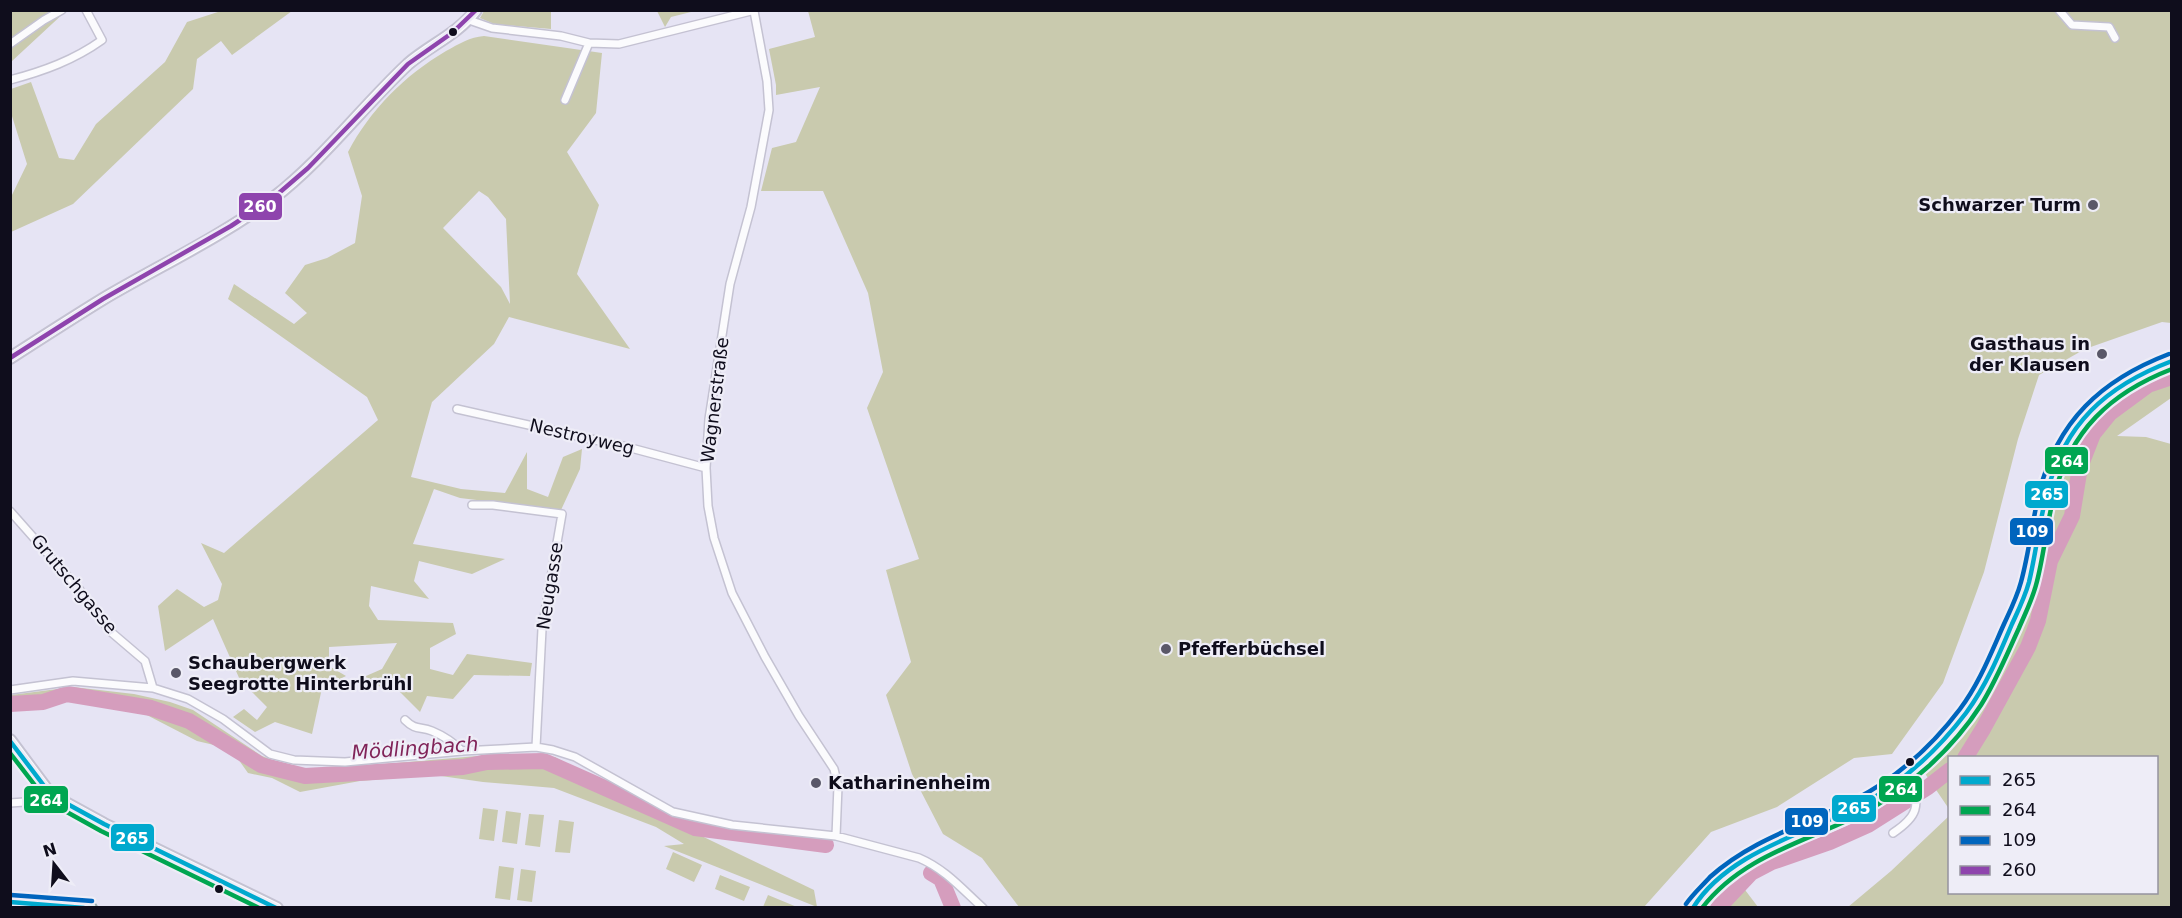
<svg xmlns="http://www.w3.org/2000/svg" width="2182" height="918" font-family="'DejaVu Sans',sans-serif">
<rect width="100%" height="100%" fill="#e6e4f4"/>
<!-- green -->
<path fill="#c9caae" fill-rule="evenodd" d="M11,10L66,11L11,62Z
M221,11H292L232,55L221,41L197,59L193,89L73,204L11,232V197L27,164L11,113V89L31,82L59,158L74,160L96,124L165,62L187,22Z
M484,11H551V29L494,24L480,18Z
M657,11H695L671,17L665,27Z
M808,11H2171V323L2162,322L2085,349L2039,375L2018,439L1984,572L1943,683L1892,754L1854,758L1777,807L1711,832L1644,907H1019L982,858L943,834L912,774L886,695L911,662L886,570L919,559L867,408L883,372L868,293L823,191H761L772,148L796,142L820,87L776,95V85L769,49L815,37Z
M484,36L602,53L596,113L567,152L599,205L577,274L630,349L509,317L494,344L432,402L411,477L461,489L505,493L527,452V489L548,497L563,457L582,449L580,469L561,510L460,498L434,489L413,544L505,559L472,574L419,561L414,581L429,599L371,586L369,606L378,620L453,623L456,634L430,648V669L453,675L467,654L532,663L530,676L474,675L453,699L427,696L420,712L398,690L368,684L366,676L382,669L397,643L329,647V666L346,676L322,688L312,734L275,722L255,732L233,717L244,709L257,720L267,707L240,680L213,619L165,651L158,606L177,589L204,607L218,600L222,584L201,543L224,553L378,420L367,397L228,299L234,284L294,324L307,313L285,293L305,265L327,258L355,243L362,196L348,152C370,110 405,75 446,51C459,44 470,37 484,36ZM479,191L488,197L506,219L510,304L501,287L443,228Z
M2171,374V398L2117,436L2146,437L2171,444V907H1848L1891,871L1949,816L1950,892H2156V758H1950L1949,809L1924,772L1986,699L2039,585L2059,482L2090,420L2127,393Z
M73,687L134,694L170,702L193,710L262,756L293,768H338L489,755L555,757L687,829L814,890L817,907L664,846L684,844L656,827L554,788L483,782L434,775L360,781L300,792L272,778L248,773L231,749L197,741L139,711L65,701L11,711V695Z
M483,808L498,810L494,841L479,839Z
M506,811L521,813L517,844L502,842Z
M529,814L544,815L540,847L525,845Z
M559,820L574,822L570,853L555,852Z
M673,852L702,865L694,882L666,869Z
M499,866L514,868L510,900L495,898Z
M521,869L536,871L532,902L517,900Z
M720,875L750,887L744,901L715,889Z
M1736,878L1758,907H1711Z
M768,895L797,907H763Z"/>
<g fill="none" stroke-linecap="round" stroke-linejoin="round">
<!-- river -->
<path stroke="#d59dbd" stroke-width="16" d="M10,704L43,702L67,694L151,708L189,721L261,765L305,776L463,767L487,762L544,761L695,828L826,845
M1965,758L1983,729L2028,647L2038,621L2050,561L2072,516L2080,467L2093,434L2110,413L2148,385L2172,377
M931,873L941,879L953,908
M1718,908L1751,873L1772,862L1830,842L1868,825L1928,787L1950,770"/>
<defs>
<path id="street" d="M2059,10L2072,25L2109,27L2115,38
M754,11L767,81L769,110L751,207L730,284L709,419L706,468L708,506L714,538L732,593L765,657L799,716L834,769L838,786L836,836
M469,20L492,28L561,36L589,43L619,44L755,10
M10,44L44,20L62,10
M10,80C44,71 74,60 102,40L86,10
M565,100L589,43
M457,409L631,448L706,468
M472,505H493L562,514L542,629L536,747
M10,511L79,589L111,632L145,661L153,688
M10,690L73,681L153,688L188,699L223,719L270,754L294,760L345,762L462,751L536,747L553,750L575,757L673,812L732,825L836,836L919,858C945,869 962,889 983,908
M405,720C416,731 420,726 432,731C444,736 453,742 462,751
M10,803L39,801L51,795
M1893,833C1923,813 1917,804 1911,772"/>
<path id="secondary" d="M10,358C41,338 72,318 103,299C159,266 219,238 272,199C323,160 361,108 408,64C430,45 458,34 476,10
M10,740L51,795L104,824L277,908"/>
<path id="primary" d="M10,902L91,908
M1693,908C1697,900 1704,894 1711,887C1752,844 1805,833 1857,807C1900,785 1936,751 1966,713C1987,685 2000,652 2014,620C2019,608 2026,595 2029,582C2039,544 2041,503 2055,467C2075,413 2118,379 2172,361"/>
</defs>
<!-- street casing -->
<use href="#street" stroke="#c4c2d2" stroke-width="10"/>
<!-- secondary casing -->
<use href="#secondary" stroke="#c4c2d2" stroke-width="14"/>
<!-- primary casing -->
<use href="#primary" stroke="#9cacaf" stroke-width="14"/>
<!-- street -->
<use href="#street" stroke="#fbfbfd" stroke-width="7"/>
<!-- secondary -->
<use href="#secondary" stroke="#fbfbfd" stroke-width="10"/>
<!-- primary -->
<use href="#primary" stroke="#e3eeed" stroke-width="10"/>
<defs>
<path id="bus-1" d="M10,741L51,795L104,824L276,908
M10,902L84,908
M1693,908C1727,853 1804,834 1857,807C1900,785 1937,751 1966,713C1986,686 1999,655 2012,624C2018,611 2025,597 2029,582C2036,553 2039,523 2047,493C2064,424 2106,386 2172,361"/>
<path id="bus-2" d="M10,753L47,801L101,831L259,908
M1702,908C1742,856 1805,842 1861,814C1908,789 1952,750 1981,705C1996,681 2007,654 2019,628C2025,614 2032,600 2036,585C2044,556 2046,526 2054,496C2070,431 2110,393 2172,369"/>
<path id="bus-3" d="M11,895L92,901
M1686,904C1693,894 1702,886 1710,877C1752,839 1805,825 1854,800C1895,779 1932,746 1960,709C1979,684 1991,653 2004,624C2010,611 2017,597 2021,582C2029,553 2032,523 2039,493C2057,421 2101,380 2169,354"/>
<path id="bus-4" d="M10,358L103,299L231,226L272,199L308,168L408,64L452,33L476,10"/>
</defs>
<!-- bus-1 casing -->
<use href="#bus-1" stroke="#eeedf7" stroke-width="9"/>
<!-- bus-2 casing -->
<use href="#bus-2" stroke="#eeedf7" stroke-width="9"/>
<!-- bus-3 casing -->
<use href="#bus-3" stroke="#eeedf7" stroke-width="9"/>
<!-- bus-4 casing -->
<use href="#bus-4" stroke="#eeedf7" stroke-width="9"/>
<!-- bus-1 -->
<use href="#bus-1" stroke="#00a9ce" stroke-width="4.5"/>
<!-- bus-2 -->
<use href="#bus-2" stroke="#00a651" stroke-width="4.5"/>
<!-- bus-3 -->
<use href="#bus-3" stroke="#0065bd" stroke-width="4.5"/>
<!-- bus-4 -->
<use href="#bus-4" stroke="#8e44ad" stroke-width="4.5"/>
</g>
<!-- markers -->
<g fill="#0f0d1c" stroke="#eeedf7" stroke-width="2">
<circle cx="453" cy="32" r="5"/>
<circle cx="1910" cy="762" r="5"/>
<circle cx="219" cy="889" r="5"/>
</g>
<g fill="#5a5868" stroke="#eeedf7" stroke-width="2">
<circle cx="2093" cy="205" r="6"/>
<circle cx="2102" cy="354" r="6"/>
<circle cx="1166" cy="649" r="6"/>
<circle cx="176" cy="673" r="6"/>
<circle cx="816" cy="783" r="6"/>
</g>
<g text-anchor="middle" stroke-width="4.5" stroke-linejoin="round" paint-order="stroke">
<!-- poi labels -->
<g font-size="18" font-weight="bold" fill="#0f0d1c" stroke="#eeedf7" text-anchor="start">
<text x="2081" y="211" text-anchor="end">Schwarzer Turm</text>
<text x="2090" y="350" text-anchor="end">Gasthaus in<tspan x="2090" dy="21">der Klausen</tspan></text>
<text x="1178" y="655">Pfefferbüchsel</text>
<text x="188" y="669">Schaubergwerk<tspan x="188" dy="21">Seegrotte Hinterbrühl</tspan></text>
<text x="828" y="789">Katharinenheim</text>
</g>
<!-- street labels -->
<g font-size="18" fill="#0f0d1c" stroke="#eeedf7">
<text transform="translate(715 400) rotate(-83)" y="6">Wagnerstraße</text>
<text transform="translate(582 437) rotate(13)" y="6">Nestroyweg</text>
<text transform="translate(74 584) rotate(50)" y="6">Grutschgasse</text>
<text transform="translate(550 586) rotate(-81)" y="6">Neugasse</text>
</g>
<!-- water labels -->
<g font-size="20" font-style="italic" fill="#812459" stroke="#eeedf7">
<text transform="translate(415 748) rotate(-4)" y="7">Mödlingbach</text>
</g>
</g>
<g stroke="#eeedf7" stroke-width="2">
<rect x="238" y="192" width="45" height="29" rx="6" fill="#8e44ad"/>
<rect x="2044" y="446" width="45" height="29" rx="6" fill="#00a651"/>
<rect x="2024" y="480" width="45" height="29" rx="6" fill="#00a9ce"/>
<rect x="2009" y="517" width="45" height="29" rx="6" fill="#0065bd"/>
<rect x="1878" y="775" width="45" height="28" rx="6" fill="#00a651"/>
<rect x="23" y="785" width="46" height="29" rx="6" fill="#00a651"/>
<rect x="1831" y="794" width="46" height="29" rx="6" fill="#00a9ce"/>
<rect x="1784" y="807" width="45" height="29" rx="6" fill="#0065bd"/>
<rect x="110" y="823" width="45" height="29" rx="6" fill="#00a9ce"/>
</g>
<g font-size="16" text-anchor="middle" font-weight="bold" fill="#fff">
<text x="260" y="212">260</text>
<text x="2067" y="467">264</text>
<text x="2047" y="500">265</text>
<text x="2032" y="537">109</text>
<text x="1901" y="795">264</text>
<text x="46" y="806">264</text>
<text x="1854" y="814">265</text>
<text x="1807" y="827">109</text>
<text x="132" y="844">265</text>
</g>
<!-- border -->
<rect width="2182" height="918" fill="none" stroke="#0f0d1c" stroke-width="24"/>
<!-- legend -->
<rect x="1948" y="756" width="210" height="138" fill="#eeedf7" stroke="#95939f" stroke-width="1.5"/>
<rect x="1960" y="776" width="30" height="9" fill="#00a9ce" stroke="#95939f" stroke-width="1.5"/>
<text x="2002" y="786" font-size="18" fill="#0f0d1c">265</text>
<rect x="1960" y="806" width="30" height="9" fill="#00a651" stroke="#95939f" stroke-width="1.5"/>
<text x="2002" y="816" font-size="18" fill="#0f0d1c">264</text>
<rect x="1960" y="836" width="30" height="9" fill="#0065bd" stroke="#95939f" stroke-width="1.5"/>
<text x="2002" y="846" font-size="18" fill="#0f0d1c">109</text>
<rect x="1960" y="866" width="30" height="9" fill="#8e44ad" stroke="#95939f" stroke-width="1.5"/>
<text x="2002" y="876" font-size="18" fill="#0f0d1c">260</text>
<!-- north arrow -->
<g transform="translate(54 864) rotate(343)" stroke="#eeedf7" stroke-width="4.5" paint-order="stroke">
<path d="M0-4.5L10 22L0 15L-10 22Z" fill="#0f0d1c"/>
<text y="-9" font-size="16" font-weight="bold" text-anchor="middle" fill="#0f0d1c">N</text>
</g>
</svg>
